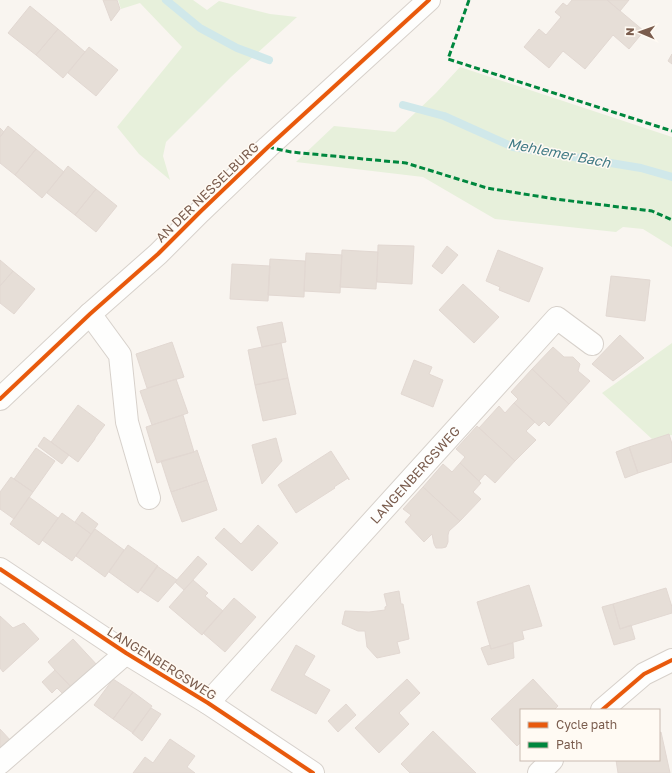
<svg xmlns="http://www.w3.org/2000/svg" width="672" height="773" font-family="'Golos Text',sans-serif">
<rect width="100%" height="100%" fill="#f9f5f0"/>
<!-- green -->
<path fill="#e7f0db" d="M118,0H193L207,10L219,1L270,14L297,17L231,77L166,142L163,156L170,180L139,154L117,127L182,47L140,3L121,9Z
M460,67L672,137V247L643,229L623,227L616,232L495,219L423,177L296,162L334,126L395,132L436,93Z
M672,343V435L652,439L602,393Z"/>
<g fill="none" stroke-linecap="round" stroke-linejoin="round">
<!-- stream -->
<path stroke="#d0e8ea" stroke-width="8" d="M166,0L200,28L237,48L269,60
M403,105L444,116L513,147L641,168L672,177"/>
</g>
<!-- building -->
<path fill="#e6ded7" stroke="#e2d8d2" d="M103,0H117L120,9L111,21Z
M572,0H607L644,31L629,49L613,35L585,69L563,51L549,68L524,47L539,29L546,35L561,17L555,12L563,3L567,6Z
M607,0H629L620,11Z
M30,6L58,29L36,55L8,33Z
M58,29L85,52L63,78L36,55Z
M89,47L118,70L96,96L68,73Z
M672,54V64L668,61Z
M8,126L36,149L15,175L0,163V137Z
M0,128L4,132L0,137Z
M36,149L64,172L42,198L15,175Z
M68,166L96,189L75,215L47,193Z
M96,189L117,206L96,232L75,215Z
M378,245L414,246L412,284L377,282Z
M447,246L458,255L442,274L432,266Z
M342,250L378,252L376,289L340,287Z
M498,250L543,268L529,302L499,290L500,287L486,281Z
M306,253L342,255L340,293L304,291Z
M270,259L305,261L304,297L268,295Z
M0,260L13,271L0,286Z
M232,264L270,266L268,301L230,299Z
M13,271L35,289L14,314L0,303V286Z
M611,276L650,280L645,321L606,316Z
M463,284L499,317L474,343L439,310Z
M282,322L286,342L262,347L257,327Z
M620,335L644,358L613,381L592,364Z
M172,342L184,377L147,388L136,354Z
M281,343L288,378L255,385L248,350Z
M553,347L564,357H573L580,364L578,371L590,381L569,404L532,369Z
M414,360L432,367L429,374L443,380L433,407L401,394Z
M532,369L569,404L549,426L544,421L539,426L514,403L518,399L511,392Z
M288,378L296,414L263,421L255,385Z
M176,379L188,413L152,425L140,391Z
M514,403L535,422L526,431L536,440L515,461L479,428L499,406L505,413Z
M78,405L105,425L104,426L95,438V439L78,462L51,442Z
M183,415L194,452L157,463L146,427Z
M477,426L515,461L495,483L485,474L479,481L460,463L465,457L456,449Z
M669,434L672,444V462L638,473L629,447Z
M44,437L69,455L62,464L38,446Z
M276,438L282,461L262,484L252,445Z
M629,447L638,473L625,478L616,452Z
M36,448L55,461L33,492L14,479Z
M197,450L207,480L171,492L161,461L194,452Z
M331,451L349,479V480L348,478L334,487L335,488L296,513L278,485Z
M460,463L481,483L473,492L481,499L460,521L423,487L443,464L452,472Z
M11,477L33,492L14,519L0,509V492Z
M207,480L217,510L182,522L171,492Z
M423,487L460,521L449,531L448,535V542L446,547L442,548H436L434,544L432,534L424,542L405,522L411,515L403,509Z
M29,497L58,518L39,545L10,524Z
M82,512L98,524L91,534L75,522Z
M62,513L91,534L72,561L42,540Z
M258,525L278,543L252,571L215,538L224,528L241,544Z
M95,529L124,550L105,577L76,556Z
M128,545L158,566L138,593L109,572Z
M198,556L207,564L184,590L175,582Z
M157,566L177,580L158,602L140,590Z
M193,580L208,593L205,596L223,611L202,635L169,607Z
M529,585L542,626L522,631L524,639L491,649L477,602Z
M666,588L672,607V613L620,629L613,604Z
M399,591L401,604H403L409,639L397,642L400,653L377,658L367,647L365,631H358L342,624L345,611L369,612L385,610V607L387,606L384,594Z
M234,598L256,617L225,652L203,633Z
M613,604L620,629L631,625L635,639L614,645L602,607Z
M0,616L13,628L24,623L39,639L3,672L0,668Z
M73,639L98,666L73,689L55,670L48,662Z
M513,643L514,658L488,665L481,648L490,645L491,649Z
M296,645L315,656L304,675L330,690L316,714L271,690Z
M55,670L73,689L65,696L57,688L52,693L42,682Z
M113,679L133,692L113,719L94,705Z
M407,679L420,693L399,713L409,724L379,753L355,728Z
M533,679L558,706L554,710H521V742L517,746L491,719Z
M133,692L152,706L133,733L113,719Z
M346,704L356,715L338,732L328,721Z
M151,708L161,714L142,741L132,733Z
M0,729L12,742L3,752L0,748Z
M433,731L476,773H410L401,764Z
M661,732L670,773H618L616,760H659V733Z
M170,739L195,756L187,767L195,773H133L145,757L153,763Z"/>
<g fill="none" stroke-linecap="round" stroke-linejoin="round">
<defs>
<g id="minor">
<path d="M90,314L120,355L127,422L149,498"/>
<path d="M0,399L90,314L158,254L200,212L268,147L429,0"/>
<path d="M0,569L126,653L208,703L313,773"/>
<path id="s1" d="M208,703L557,318L592,344"/>
<path d="M602,710L644,674L672,660"/>
<path d="M0,763L126,653"/>
<path d="M539,773L552,760"/>
</g>
</defs>
<!-- minor casing -->
<use href="#minor" stroke="#d7d1cb" stroke-width="24"/>
<!-- minor -->
<use href="#minor" stroke="#fefefd" stroke-width="22"/>
<!-- quiet -->
<path stroke="#00873e" stroke-width="3" stroke-dasharray="6 3" stroke-linecap="butt" d="M469,0L448,59L672,131
M268,147L291,152L406,163L487,188L555,199L652,211L672,220"/>
<defs>
<path id="cycleway" d="M0,399L90,314L158,254L200,212L268,147L429,0
M0,569L126,653L208,703L313,773
M602,710L644,674L672,660"/>
</defs>
<!-- cycleway casing -->
<use href="#cycleway" stroke="#fffaf3" stroke-width="6"/>
<!-- cycleway -->
<use href="#cycleway" stroke="#e8590c" stroke-width="4"/>
</g>
<g text-anchor="middle" stroke-width="3" stroke-linejoin="round" paint-order="stroke">
<!-- street labels -->
<g font-size="13" fill="#7a5c4d" stroke="#fffaf3">
<text transform="translate(207 192) rotate(-44)" y="5">AN DER NESSELBURG</text>
<text dy="5" stroke="none"><textPath href="#s1" startOffset="308">LANGENBERGSWEG</textPath></text>
<text transform="translate(162 663) rotate(32)" y="5">LANGENBERGSWEG</text>
</g>
<!-- water labels -->
<g font-size="14" font-style="italic" fill="#437c86" stroke="#fffaf3">
<text transform="translate(559 153) rotate(11)" y="5">Mehlemer Bach</text>
</g>
</g>
<!-- legend -->
<rect x="520" y="709" width="140" height="52" fill="#fffaf3" stroke="#cabbb1"/>
<rect x="528" y="722" width="20" height="6" fill="#e8590c" stroke="#cabbb1"/>
<text x="556" y="729" font-size="12" fill="#7a5c4d">Cycle path</text>
<rect x="528" y="742" width="20" height="6" fill="#00873e" stroke="#cabbb1"/>
<text x="556" y="749" font-size="12" fill="#7a5c4d">Path</text>
<!-- north arrow -->
<g transform="translate(640 32) rotate(272)" stroke="#fffaf3" stroke-width="3" paint-order="stroke">
<path d="M0-3L7 15L0 10L-7 15Z" fill="#7a5c4d"/>
<text y="-6" font-size="11" font-weight="bold" text-anchor="middle" fill="#7a5c4d">N</text>
</g>
</svg>
